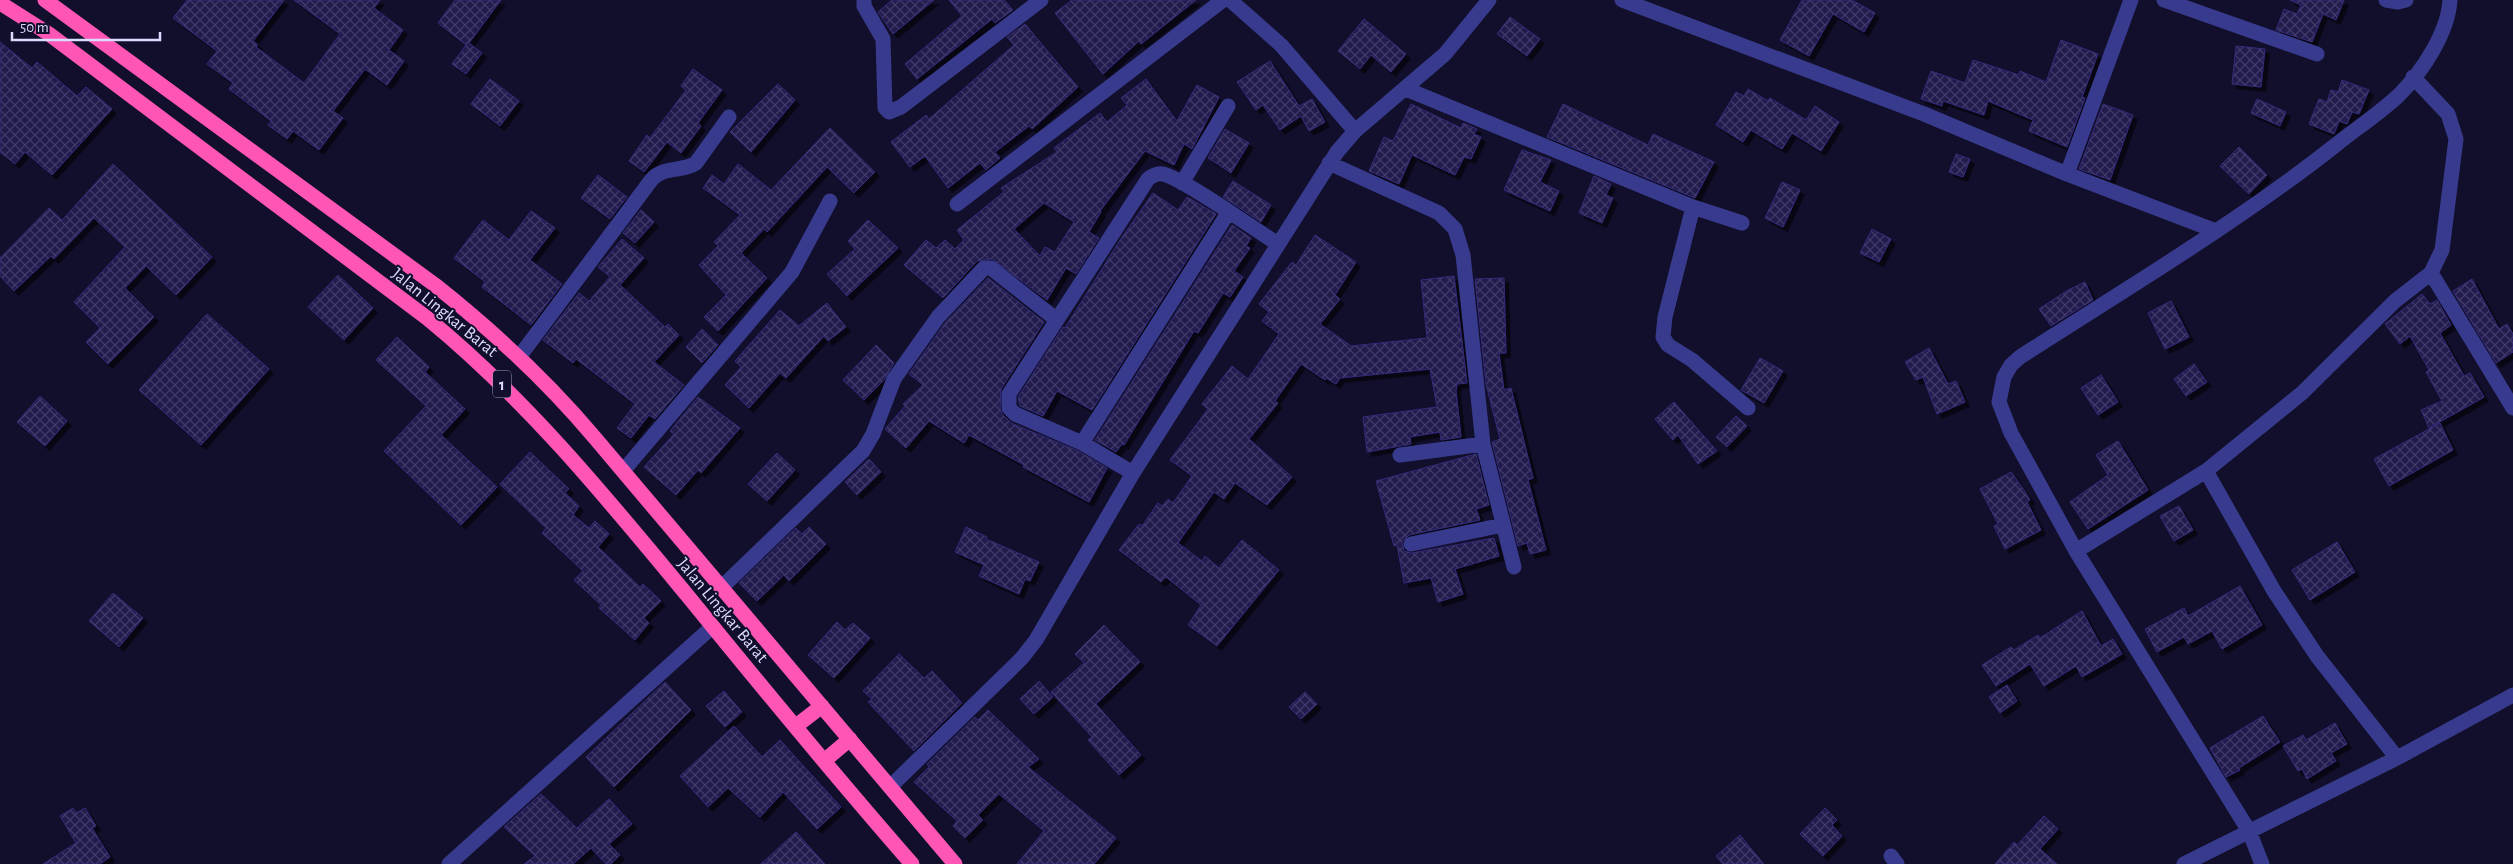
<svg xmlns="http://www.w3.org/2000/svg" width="2513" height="864" font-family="'Alegreya Sans',sans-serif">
<defs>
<pattern id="building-cross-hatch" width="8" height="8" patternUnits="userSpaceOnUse" patternTransform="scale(1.25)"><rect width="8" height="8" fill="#201a4e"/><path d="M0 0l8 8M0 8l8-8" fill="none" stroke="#403b69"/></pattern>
<filter id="shadow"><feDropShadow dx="4.5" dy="4.5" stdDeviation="0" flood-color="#0009"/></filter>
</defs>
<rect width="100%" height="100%" fill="#120f2c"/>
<!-- building -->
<path fill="url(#building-cross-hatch)" stroke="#342b7b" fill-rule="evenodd" filter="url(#shadow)" d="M187,0H284L253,41L258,45L256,47L304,83L340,34L294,0H380L374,8L403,30L389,50L404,61L387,85L365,69L333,111L343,118L319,150L293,131L287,139L268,125L271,121L229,89L233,83L207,64L217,51L173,18Z
M455,0H501L469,43L482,53L466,74L452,64L466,45L438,23Z
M892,0H934L893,34L878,12Z
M949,0H1004L1013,10L995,23L992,19L917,79L905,64L962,16Z
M1072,0H1196L1141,44L1139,41L1103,74L1055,13Z
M1802,0H1852L1875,13L1864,32L1833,14L1809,56L1780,40Z
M2290,0H2344L2336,20L2323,14L2312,42L2276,30L2284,9L2297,14L2301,5Z
M1510,17L1540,39L1527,56L1497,34Z
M1364,19L1406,54L1391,72L1371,55L1360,69L1338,51Z
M1025,24L1078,87L1032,129L1029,126L995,152L1000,158L986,170L980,163L948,188L925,156L910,167L891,142L926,115L929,119L1014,45L1007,37Z
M2061,40L2098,54L2082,97L2085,98L2067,147L2029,131L2033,120L1988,101L1984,115L1943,101L1942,106L1921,99L1931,71L1965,83L1973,60L2019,75L2020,71L2046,82Z
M0,42L32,68L37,62L77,96L86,87L112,109L52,175L25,152L15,164L0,152Z
M2236,46L2265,49L2261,87L2232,84Z
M1270,61L1299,106L1312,99L1325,122L1309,131L1301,116L1280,130L1263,105L1256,110L1237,82Z
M693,69L722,90L698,123L701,126L681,153L667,142L644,172L629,161L647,135L650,138L686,90L681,86Z
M490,79L519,101L500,126L471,104Z
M1146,79L1177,121L1197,85L1219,97L1192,149L1184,144L1174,165L1145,151L1100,211L1101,212L1089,232L1099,238L1076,274L1066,268L1047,300L992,259L977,261L943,298L904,265L926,240L936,248L945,240L955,249L964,240L957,230L1004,192L1001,188L1057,152L1054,148L1100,113L1107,122L1127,105L1121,98ZM1044,203L1074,222L1055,252L1045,247L1040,256L1014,229Z
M2342,80L2369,90L2359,114L2352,112L2347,124L2339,121L2334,134L2309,124L2319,99L2327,102L2331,90L2338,92Z
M778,84L795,100L751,152L730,132Z
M1748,89L1768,101L1770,98L1806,120L1815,106L1839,122L1821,151L1792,133L1782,149L1751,130L1743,142L1716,125L1736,92L1744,96Z
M2257,99L2286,112L2280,126L2251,113Z
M1411,104L1461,128L1463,123L1477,129L1474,134L1481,137L1471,159L1464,157L1455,175L1412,155L1399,184L1369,171L1384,137L1393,141Z
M1563,104L1648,145L1653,134L1714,162L1695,198L1547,137Z
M2103,104L2133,115L2110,180L2079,169Z
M830,128L875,172L854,193L827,167L767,232L764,229L741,253L767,278L718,331L704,317L726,295L699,265L718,246L714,242L740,215L703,188L712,175L724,184L738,164L771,190Z
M1225,129L1249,143L1231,173L1208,158Z
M2239,147L2267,175L2249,194L2220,166Z
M1522,150L1551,160L1540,182L1559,191L1550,211L1504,190Z
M1956,154L1970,159L1963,177L1949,172Z
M113,164L212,257L176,295L146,266L125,288L154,317L108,364L86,342L100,328L74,302L125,247L94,218L54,259L51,256L14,291L0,276V258L49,208L62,220Z
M598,175L627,197L610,219L581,198Z
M1594,176L1611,184L1606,195L1613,198L1602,223L1579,213Z
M1233,181L1271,205L1261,222L1223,197Z
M1782,182L1800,190L1783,227L1765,218Z
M1153,193L1178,210L1187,197L1216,214L1092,410L1057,391L1043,416L1020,406L1018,397L1063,327L1065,328L1120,240Z
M641,210L654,222L635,243L623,233Z
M531,211L555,228L530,260L562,284L531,325L482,287L485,282L454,258L483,220L509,240Z
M868,220L898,248L847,296L827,274L855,249L848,241Z
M1232,225L1251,238L1246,246L1250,248L1234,271L1243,277L1230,297L1223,293L1198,333L1194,331L1124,445L1122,444L1116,452L1095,440Z
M1872,229L1891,239L1879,262L1860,253Z
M1315,235L1356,262L1335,295L1340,299L1320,324L1351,346L1427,338L1421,280L1454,276L1467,383L1457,384L1456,391L1461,437L1441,440L1440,432L1410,437L1411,444L1367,452L1363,417L1437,407L1430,369L1340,378L1336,384L1326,378L1325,380L1301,364L1275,401L1278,403L1249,439L1292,477L1267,505L1235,483L1224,499L1214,492L1178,543L1202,561L1205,556L1219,568L1242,540L1279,570L1217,646L1188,625L1201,605L1166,577L1161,582L1119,550L1139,524L1142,526L1158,503L1162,506L1168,499L1173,503L1192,476L1170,460L1208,409L1202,404L1232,366L1248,379L1279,334L1262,321L1269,312L1259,304L1292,262L1296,265Z
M622,239L644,258L620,285L665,327L668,324L679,335L654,362L684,385L655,419L649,415L631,438L617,428L635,404L576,359L573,363L543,340L579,293L589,301L610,277L598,267Z
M338,275L373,308L344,340L308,307Z
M988,278L1044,322L1001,389L1000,408L1002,414L1011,423L1078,451L1107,468L1089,502L1023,467L1024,465L969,435L964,443L929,421L906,448L885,429L905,406L903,404L923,385L909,374L945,323Z
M1504,278L1506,353H1499L1504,390L1511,388L1533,478L1528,480L1546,550L1530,554L1527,543L1518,546L1492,442L1500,439L1486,384L1475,279Z
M2472,279L2499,329L2507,324L2513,334V352L2496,363L2453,291Z
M2085,282L2093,300L2051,326L2039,309L2068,290Z
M2422,294L2430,304L2437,300L2451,325L2440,333L2464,376L2470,373L2484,397L2429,428L2421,410L2442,401L2426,372L2429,370L2410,336L2400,344L2385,324Z
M2171,301L2189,337L2165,349L2148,313Z
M827,303L846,327L828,341L824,336L786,378L780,373L749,408L725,385L741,367L735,361L780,310L799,326Z
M207,314L269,369L201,445L139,390Z
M702,329L718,345L702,363L686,347Z
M397,337L429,367L425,372L465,409L441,435L497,487L461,525L384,451L426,406L376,360Z
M876,345L894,363L884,380L864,400L843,380Z
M1929,348L1948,384L1956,381L1965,402L1937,414L1923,377L1916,380L1905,362Z
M1760,358L1783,371L1764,403L1741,390Z
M2194,364L2207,382L2186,396L2174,379Z
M2101,375L2118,402L2098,415L2081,388Z
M40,396L67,421L45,446L17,422Z
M698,397L740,428L701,473L698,470L676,495L644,467L674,434L670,431Z
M1674,402L1717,451L1698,464L1678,435L1673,440L1655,419Z
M1736,416L1747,426L1727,447L1716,437Z
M2440,423L2453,450L2389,486L2374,459Z
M2118,441L2148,490L2088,529L2070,502L2108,475L2096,455Z
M530,452L569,489L565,493L579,506L573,515L589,528L595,521L609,534L598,547L640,587L643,584L661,601L644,618L649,623L635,640L599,608L601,605L574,580L583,571L542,533L546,528L500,484Z
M777,453L795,470L767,501L748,484Z
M1476,454L1489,505L1476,509L1480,520L1409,535L1402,542L1404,551L1412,553L1494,538L1499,556L1455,569L1463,594L1438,602L1431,578L1404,583L1397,545L1394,546L1376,481Z
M869,459L881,472L857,495L845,482Z
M2011,472L2024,490L2030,500L2027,502L2041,530L2005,549L1994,526L1998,524L1980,489Z
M2179,506L2193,530L2174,541L2160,516Z
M809,527L826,544L789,581L784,575L757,601L739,583L796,528L802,534Z
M966,527L987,537L986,539L1039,562L1030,581L1025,579L1019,594L979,576L984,565L955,552Z
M2337,542L2355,572L2310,600L2292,570Z
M2240,586L2262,625L2222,649L2212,631L2188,644L2184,637L2157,652L2145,629L2184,608L2188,616Z
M113,593L143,618L119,647L89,621Z
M2082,611L2101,646L2113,639L2122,654L2082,677L2076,666L2044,686L2030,664L1996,686L1982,665L2011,647L2014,650L2038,635L2040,638Z
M837,622L845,630L853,623L870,638L834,678L808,655Z
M1104,625L1140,662L1096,704L1141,755L1119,775L1088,740L1092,737L1051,692L1084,663L1075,654Z
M899,654L924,678L932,671L962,703L914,751L868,702L872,699L863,691Z
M1039,681L1053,697L1034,714L1020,699Z
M665,682L691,710L614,787L586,757Z
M2007,685L2017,701L2000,713L1989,697Z
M724,691L742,712L725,727L706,706Z
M1305,692L1317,704L1301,719L1289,707Z
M988,710L1039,759L1028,767L1116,838L1094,864H1017L1044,831L999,794L978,815L983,820L965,838L953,826L957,821L914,782L929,767L927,764L975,717L978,720Z
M2263,716L2280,742L2239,768L2240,770L2226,777L2210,748Z
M2335,723L2347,744L2331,753L2336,761L2307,779L2302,769L2298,771L2283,746L2303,735L2306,740Z
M734,726L762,757L780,740L841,807L817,829L783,792L760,817L728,788L708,807L680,776Z
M541,794L577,828L609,799L632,824L609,844L620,855L611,864H606L591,848L573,864H524L535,856L504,827Z
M73,808L76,813L85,808L96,826L92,828L110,857L100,864H43L76,843L60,816Z
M1825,808L1837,820L1832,825L1842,836L1823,856L1800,834Z
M2044,816L2058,829L2040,849L2057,864H1995L2014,842L2017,845Z
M796,832L825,864H761Z
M1740,835L1764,864H1723L1716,856Z"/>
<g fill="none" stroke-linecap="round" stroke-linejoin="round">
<!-- minor -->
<path stroke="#383b8d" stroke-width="15" d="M864,0V6L883,39L885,108L889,112L901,107L1041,0
M1230,0L1281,45L1355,131
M1622,0L1924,114L2067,174L2216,231
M2164,0L2317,54
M2386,0L2398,2L2406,0
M1406,89L1693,207L1742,223
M1329,163L1439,213L1455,229L1463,255L1483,444L1514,567
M2067,174L2131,0
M1182,183L1228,106
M957,204L1223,0
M1693,207L1665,317L1663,337L1668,345L1692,360L1748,408
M2431,273L2513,408
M519,357L652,179C664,166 683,172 696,163L729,117
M1082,443L1228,213
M1400,455L1483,444
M623,471L792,272L830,201
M2206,471L2274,591L2317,656L2397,758
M1133,473L1082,443L1015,414L1009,408V394L1148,179C1152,176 1157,173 1162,174C1180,176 1257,231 1278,244
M1411,544L1503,525
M2076,551L2206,471L2302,393L2395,301L2431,273L2442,250L2456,139L2448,114L2413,77
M722,587L863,451L873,434L894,379L938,317L984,268H991L1057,320
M890,787L1022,658L1036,640L1133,473L1337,152L1355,131L1445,54L1489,0
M1891,856L1897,864
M449,864L712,627
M2184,864L2397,758L2513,695
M2262,864L2249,831L2076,551L2011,433L1999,402L2004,377L2011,365L2020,357C2127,288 2237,223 2337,144C2357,128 2380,113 2399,95C2422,72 2448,33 2450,0"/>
<!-- highway -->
<path stroke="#ff55b4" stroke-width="15" d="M45,0L435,285C493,331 547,381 595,438L955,864
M0,3L49,34L427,318C526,399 606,497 687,595C761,686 835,776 912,864
M796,726L822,706
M824,761L850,739"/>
</g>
<g text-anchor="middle" stroke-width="4" stroke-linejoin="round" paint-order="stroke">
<!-- shield labels -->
<rect fill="#120f2c" stroke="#9f9dc0" stroke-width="1" x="493" y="370.5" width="18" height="27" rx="4"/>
<g font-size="16" font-weight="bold" fill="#dbdaff">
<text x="502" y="390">1</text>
</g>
<!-- street labels -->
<g font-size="18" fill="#dbdaff" stroke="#120f2c">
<text transform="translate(445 312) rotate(39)" y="6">Jalan Lingkar Barat</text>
<text transform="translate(723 610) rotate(50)" y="6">Jalan Lingkar Barat</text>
</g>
</g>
<!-- scale -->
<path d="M12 32v8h148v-8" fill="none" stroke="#dbdaff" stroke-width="2.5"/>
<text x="20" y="32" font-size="15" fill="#dbdaff" stroke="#120f2c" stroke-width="4" paint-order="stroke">50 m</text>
</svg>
